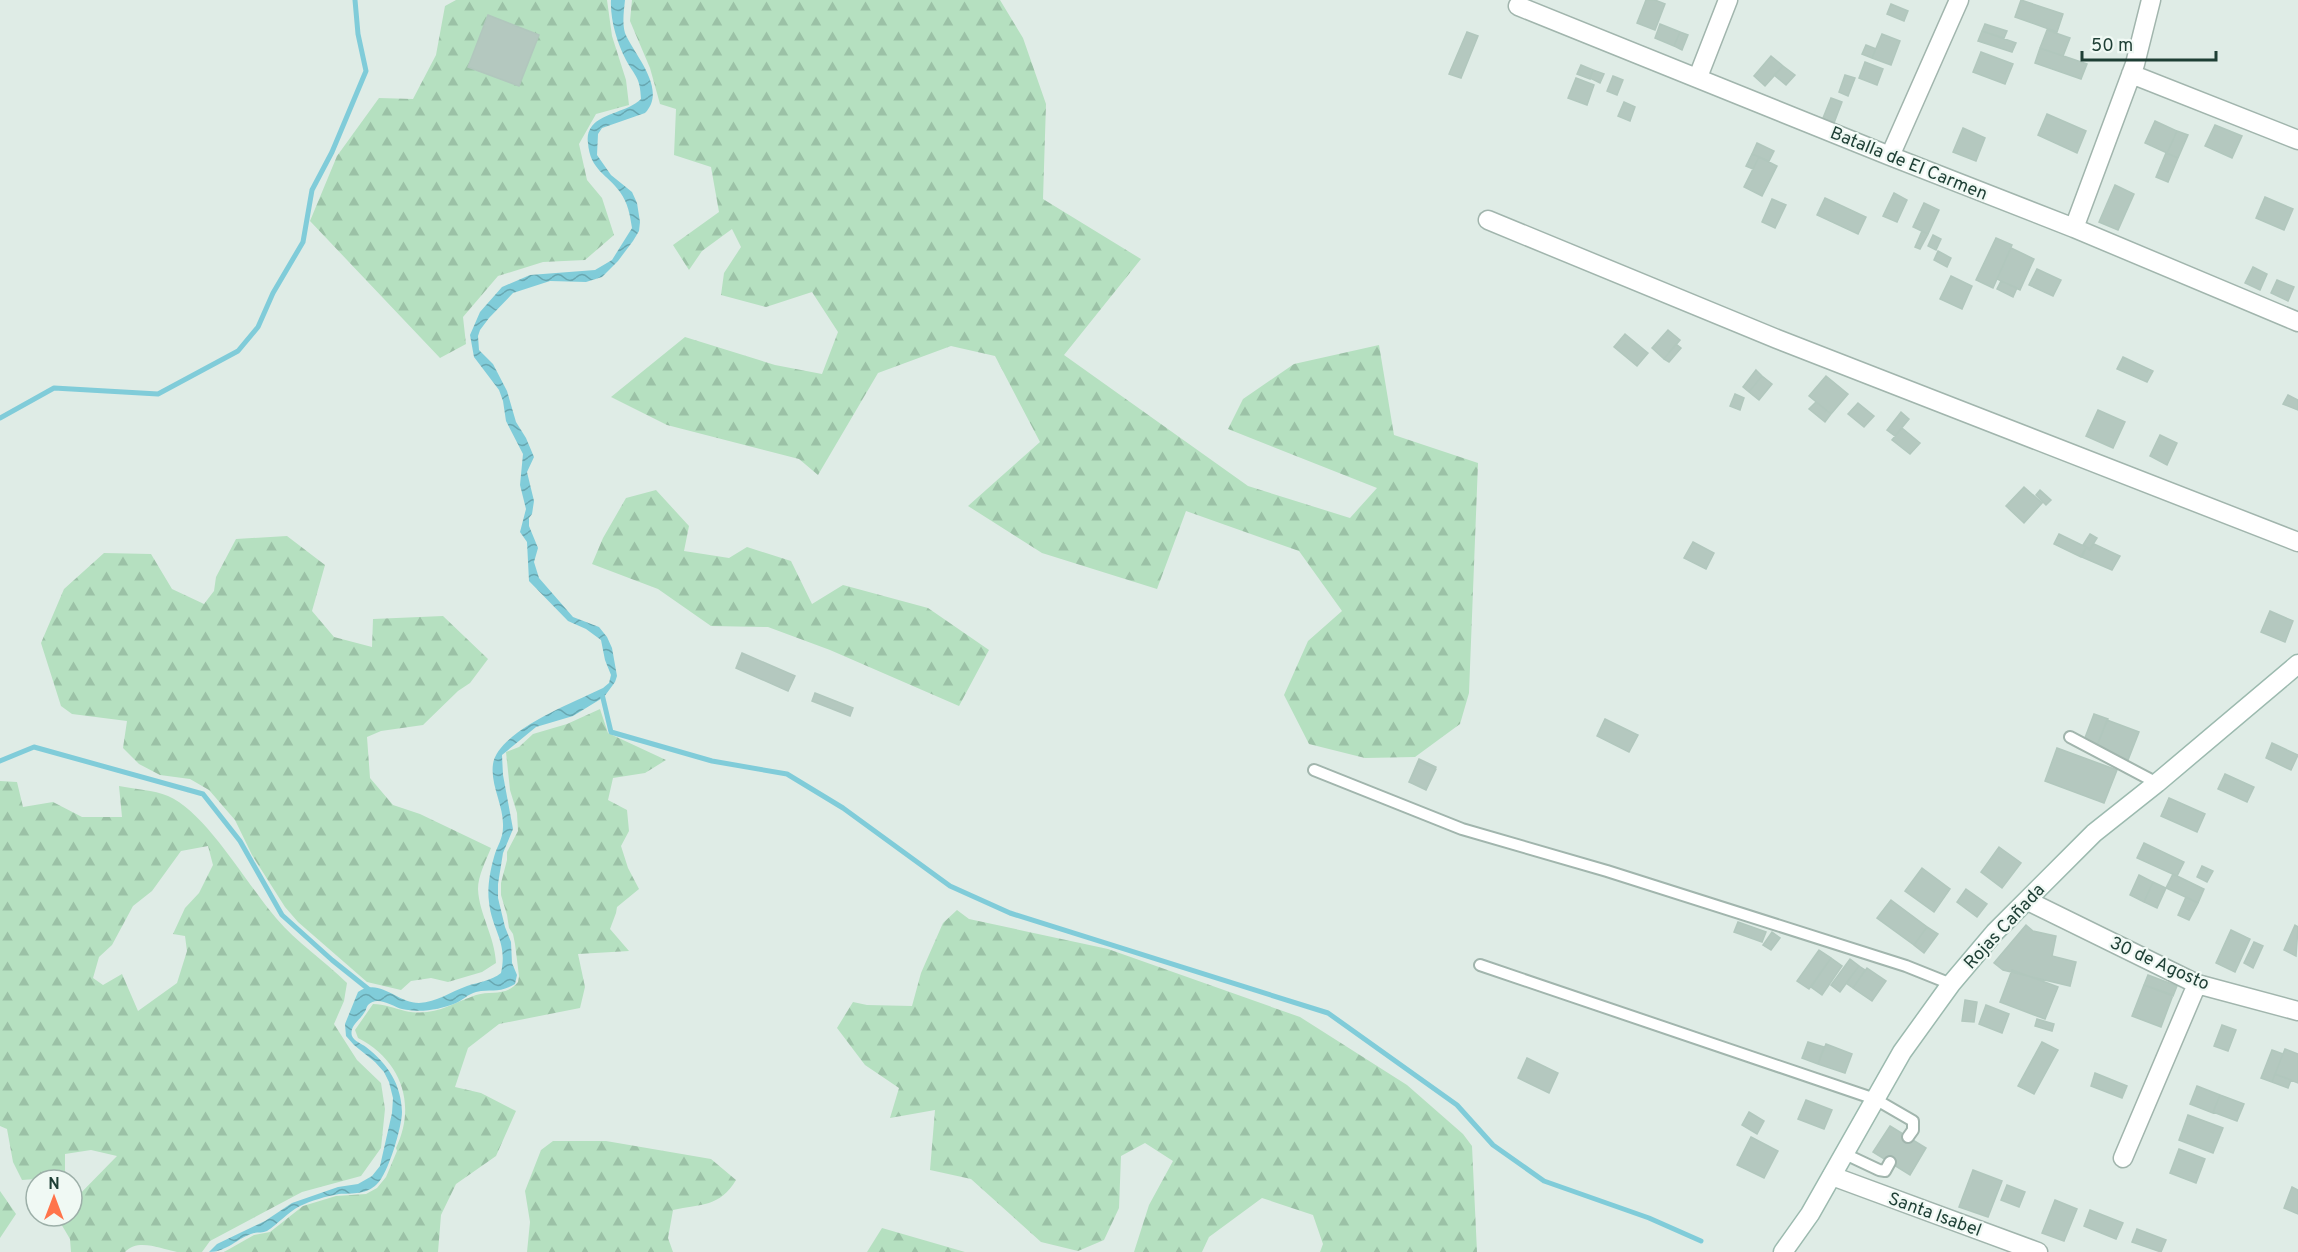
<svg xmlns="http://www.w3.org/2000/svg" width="2298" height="1252" font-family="Overpass,sans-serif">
<defs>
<pattern id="forest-firs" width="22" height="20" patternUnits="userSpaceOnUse" patternTransform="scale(1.5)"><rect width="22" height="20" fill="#b5e0c0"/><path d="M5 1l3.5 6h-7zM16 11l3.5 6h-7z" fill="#9bc1a6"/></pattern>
<pattern id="water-waves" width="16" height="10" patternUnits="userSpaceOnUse" patternTransform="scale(1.5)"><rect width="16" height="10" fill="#80ccd9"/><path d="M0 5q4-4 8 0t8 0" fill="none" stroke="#68a7b1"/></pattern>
</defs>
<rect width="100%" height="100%" fill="#dfece6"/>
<!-- forest -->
<path fill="url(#forest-firs)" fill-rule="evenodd" d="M456,0H607L612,36L626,80L629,105L596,114L579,144L587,180L602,198L614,235L585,260L543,262L498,276L463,317L466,344L440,358L310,221L337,156L379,98L413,99L436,55L445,6Z
M632,0H1000L1023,38L1046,104L1043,199L1141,259L1064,355L1248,486L1350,518L1377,488L1228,429L1243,399L1294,364L1379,345L1394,435L1478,463L1469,693L1460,724L1415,757L1365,758L1309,744L1284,695L1308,641L1342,611L1299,551L1186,511L1157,589L1042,553L968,506L1040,442L995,356L951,346L878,373L818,475L799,459L667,425L611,397L685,337L775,365L822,374L838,332L812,292L766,307L721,295L724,273L741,247L732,229L702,251L689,270L673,245L719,212L711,167L674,155L676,109L660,104L650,68L630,21Z
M656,490L689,526L684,551L729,558L747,547L791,561L812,604L843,585L928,608L989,650L959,706L830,650L768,627L711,626L658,589L592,564L603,538L626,498Z
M287,536L325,565L312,611L334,637L372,647L373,619L443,616L488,659L470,683L458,691L423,725L381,731L367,737L370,778L393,805L420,814L491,848C486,860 478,876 478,889C479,914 495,937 496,963L482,972L448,982L431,978L411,981L401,990L367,982L298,922L285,907L252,855L235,820L209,790L190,779L160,775L139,764L123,748L127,721L72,714L61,706L41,643L64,589L104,553L151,554L172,589L204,604L214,591L216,577L236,539Z
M600,709L608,733L666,760L645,773L613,778L608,800L627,810L629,831L621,846L628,868L639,889L617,907L616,913L610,929L629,951L578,954L585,987L580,1008L499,1024L468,1048L455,1087L481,1093L516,1111L496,1156L456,1184L441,1215L438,1252H224L254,1235L270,1232L303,1206L336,1196L366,1194L377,1188L386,1177L397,1151L396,1148C417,1104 401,1060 358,1038L355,1030L373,1004C384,1004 394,1008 405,1011C435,1017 450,1004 476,995C491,990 506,997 518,982L519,976L515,944L513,934L509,928L507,915L501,895V883L507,860V852L518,831L517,813L510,790L506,752L519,747L533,734L567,724Z
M0,781L17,782L23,807L53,802L82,817H122L119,786C134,789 154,790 168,796C206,812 248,886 276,918C297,943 324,960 347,983L344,1001L334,1024L357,1060L381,1083L385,1109L381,1148L361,1176L302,1192L210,1241L202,1252C194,1252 185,1252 177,1252C161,1249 138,1238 125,1252H71L70,1239L57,1217L72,1216V1202L117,1156L91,1150L65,1154V1177L22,1180L13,1162L7,1129L0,1126ZM208,846L213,865L199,893L185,908L173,934L185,936L187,951L177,983L138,1011L122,974L103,985L93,978L99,957L112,945L133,906L152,891L181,851Z
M957,910L969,919L1108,949L1300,1017L1407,1085L1463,1134L1472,1146L1477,1252H1320L1323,1244L1313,1215L1262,1198L1209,1237L1202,1252H1134L1149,1205L1173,1161L1145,1143L1121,1156L1119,1208L1104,1240L1078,1251L1041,1242L971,1179L930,1170L935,1110L890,1118L899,1088L865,1065L837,1028L853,1002L867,1005L912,1006L921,973L943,923Z
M553,1141H606L711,1159L736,1180C720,1207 701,1204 673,1210L668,1238L673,1252H527L530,1222L525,1191L541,1150Z
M0,1191L16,1214L0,1238Z
M882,1228L965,1252H867Z"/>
<!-- water -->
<path fill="url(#water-waves)" d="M611,0H625C624,10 622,23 625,33C634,55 668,89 645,113L602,128L598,134L597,155L611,175L632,192L637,203L640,222L639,231L633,241L618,261L602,277L586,282L550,281L513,293L489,318L480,330L478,336L479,350L493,364L507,391L516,422L526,438L534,457L527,472L534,501L532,514L529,518V526L538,548L534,562L539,578L573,617L599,627L607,637L612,648L617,676L615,682L604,697L573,716L536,727L502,755L503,775L513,829L503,853L498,884V898L505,927L511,942L512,963L517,975L515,984C498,994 492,988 476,992C468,994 463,1000 456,1003C439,1010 420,1013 402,1009C392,1006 377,995 368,1005C365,1010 367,1009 364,1013C360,1020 349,1026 352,1036C354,1041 362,1044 366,1047C388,1064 401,1084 402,1112C402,1127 388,1174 377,1184C366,1195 353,1193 339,1194C327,1196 310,1201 300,1206C288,1212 278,1224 267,1231C263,1233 258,1232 254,1233C237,1238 227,1252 209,1252L217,1244L265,1221L292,1203L338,1187L358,1184L372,1176L380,1166L392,1113L393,1098L389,1082L384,1072L375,1062L354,1045L346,1036L345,1024L358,992C380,977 396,1003 419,1003C437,1002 450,992 467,986C479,982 491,981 501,973C508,941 492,931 489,902C487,888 490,871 494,857C497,846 503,839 503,827C504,806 490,785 493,764C498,731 575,702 603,688L609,683L611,675L605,660L601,640L586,629L568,621L529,581L527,542L520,532L526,509L520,485L523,454L506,421L503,401L499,390L474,357L470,335L480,312L502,287L530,275L595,270L612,260L632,228C630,215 628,203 620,192C607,174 590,170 588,143C587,137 588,131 592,126C604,112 628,112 641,99C640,77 636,78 626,60C617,43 610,19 611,0Z"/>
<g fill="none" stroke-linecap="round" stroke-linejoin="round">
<!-- stream -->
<path stroke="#80ccd9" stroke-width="5" d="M0,418L54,388L158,394L238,351L258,327L273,293L303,242L312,190L332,152L366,71L358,34L355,0
M602,694L611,732L712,761L787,774L843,808L950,886L1010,913L1328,1013L1457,1105L1493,1145L1544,1181L1649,1218L1701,1241
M0,761L34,747L203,794L240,841L282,915L332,960L372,992"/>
</g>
<!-- building -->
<path fill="#b4c8bf" stroke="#b1c7bd" stroke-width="1.5" d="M1646,0H1655L1665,4L1655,30L1637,23Z
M2021,0L2063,14L2057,32L2015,17Z
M1891,4L1908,11L1904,21L1887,14Z
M488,15L539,35L519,86L468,67Z
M1660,24L1680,32L1674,46L1655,38Z
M1985,24L2007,31L2004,38L1982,31Z
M2047,30L2070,38L2063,56L2040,48Z
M1982,31L2016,43L2012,52L1978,41Z
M1467,32L1478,36L1461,78L1449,74Z
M1680,32L1688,35L1682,50L1674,46Z
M1882,34L1900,41L1891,65L1872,58Z
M1866,45L1876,49L1872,58L1862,54Z
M2040,48L2087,64L2081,79L2035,63Z
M1981,52L2013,64L2005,84L1973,72Z
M1771,56L1783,66L1765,86L1754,76Z
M1865,62L1883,69L1877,85L1859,78Z
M1581,65L1593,70L1590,79L1577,74Z
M1783,66L1795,75L1786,85L1774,75Z
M1593,70L1604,74L1600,83L1590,78Z
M1845,75L1855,78L1848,96L1839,92Z
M1613,76L1623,80L1617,95L1607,91Z
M1576,78L1594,85L1587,105L1568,98Z
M1831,98L1842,102L1834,123L1823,118Z
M1624,102L1635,107L1630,121L1618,116Z
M2047,114L2086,131L2077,153L2038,135Z
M2155,121L2177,131L2167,153L2145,143Z
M2215,125L2242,136L2232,158L2205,146Z
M1963,128L1985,138L1976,161L1953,152Z
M2177,131L2188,135L2178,158L2167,153Z
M1757,143L1774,151L1769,161L1752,154Z
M2166,153L2178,158L2168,182L2156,177Z
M1752,154L1759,157L1753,169L1746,166Z
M1759,157L1777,166L1762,196L1744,187Z
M2115,185L2134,194L2118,230L2099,222Z
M1894,193L1907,200L1897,222L1883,216Z
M2265,197L2293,209L2284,230L2256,218Z
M1825,198L1866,217L1858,234L1817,215Z
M1772,199L1786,205L1775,228L1762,222Z
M1924,203L1939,210L1928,234L1913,227Z
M1922,231L1928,234L1920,249L1915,247Z
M1933,235L1941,239L1936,250L1928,246Z
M1996,238L2012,245L1993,288L1976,280Z
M2011,248L2034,259L2020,290L1997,279Z
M1938,251L1951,258L1947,267L1934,260Z
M2253,267L2267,274L2260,290L2245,283Z
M2037,269L2061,280L2053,296L2029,285Z
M1951,276L1972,286L1962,309L1940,299Z
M2277,280L2294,287L2288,301L2271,293Z
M2001,281L2017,288L2013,297L1997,289Z
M1668,330L1680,340L1664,359L1652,348Z
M1625,334L1648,353L1637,366L1614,347Z
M1676,344L1681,348L1669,362L1664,359Z
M2123,357L2153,371L2147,382L2117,369Z
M1756,370L1762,376L1749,392L1743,387Z
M1762,376L1772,384L1759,400L1749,392Z
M1826,376L1848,394L1831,414L1809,396Z
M1735,394L1744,398L1740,410L1730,406Z
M2288,395L2298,400V410L2283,404Z
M1816,402L1831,414L1825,422L1809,409Z
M1858,403L1874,416L1864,427L1848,414Z
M2098,410L2125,422L2113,448L2086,436Z
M1901,412L1909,419L1895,436L1887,430Z
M1902,428L1920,443L1910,454L1892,440Z
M2160,435L2177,443L2167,465L2150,456Z
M2024,487L2042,503L2024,523L2006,506Z
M2040,490L2051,500L2046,505L2036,495Z
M2059,534L2086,547L2081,557L2054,544Z
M2090,534L2097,538L2090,549L2083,545Z
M1693,542L1714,553L1706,569L1684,558Z
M2094,544L2120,556L2112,570L2082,557L2086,548L2090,550Z
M2270,611L2293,621L2285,642L2261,632Z
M742,653L795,676L788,691L736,668Z
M815,693L853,708L850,716L812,701Z
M2094,714L2108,719L2096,748L2083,743Z
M1605,719L1638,735L1629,752L1597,736Z
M2107,720L2139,732L2128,760L2096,748Z
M2272,743L2298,755L2291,770L2266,758Z
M2057,748L2117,770L2104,803L2045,781Z
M1419,759L1436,767L1426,789L1409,782Z
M1419,761L1436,769L1426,790L1409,782Z
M2225,774L2254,787L2247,802L2218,789Z
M2169,798L2205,814L2197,832L2161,816Z
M2144,843L2184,862L2177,876L2137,858Z
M1999,847L2021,863L2002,888L1981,872Z
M2202,866L2213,871L2207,882L2197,877Z
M1922,868L1950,889L1934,912L1905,891Z
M2173,874L2204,889L2198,903L2166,888Z
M2139,875L2153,882L2144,902L2130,895Z
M2153,882L2166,888L2157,908L2144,902Z
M1966,889L1987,904L1977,917L1957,902Z
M2186,897L2198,903L2189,920L2178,915Z
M1891,900L1927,927L1914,945L1877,918Z
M1738,922L1766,932L1762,942L1734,932Z
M2026,925L2033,931L2056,936L2052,956L2076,962L2070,986L2003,970L1994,963Z
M2295,925L2298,927L2296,956L2284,950Z
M1927,927L1938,934L1924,953L1914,945Z
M2231,930L2250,939L2235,972L2216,963Z
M1772,932L1780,938L1771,950L1763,945Z
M2254,942L2263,946L2253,968L2244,963Z
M1819,950L1831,958L1809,989L1797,981Z
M1831,958L1842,966L1822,995L1811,987Z
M1850,959L1859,966L1840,992L1831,985Z
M1859,966L1865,970L1853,988L1846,983Z
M1867,968L1886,981L1872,1001L1853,988Z
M2012,970L2058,987L2045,1019L2000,1002Z
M2148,975L2177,986L2173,996L2144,985Z
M2144,985L2173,995L2161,1027L2132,1016Z
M1965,1000L1977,1002L1974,1022L1962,1021Z
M1986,1005L2009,1014L2002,1033L1979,1024Z
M2037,1019L2054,1024L2052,1031L2035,1026Z
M2222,1025L2236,1030L2228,1051L2214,1046Z
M1808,1042L1824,1047L1818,1064L1802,1058Z
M2042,1042L2058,1050L2034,1094L2018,1086Z
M1826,1044L1852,1054L1845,1073L1818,1064Z
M2285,1049L2298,1054V1083L2275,1074Z
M2272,1050L2283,1054L2272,1082L2261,1078Z
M1527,1058L1558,1073L1549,1093L1518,1078Z
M2095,1073L2127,1086L2122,1098L2091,1086Z
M2275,1074L2291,1080L2288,1088L2272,1082Z
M2197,1086L2220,1095L2213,1113L2190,1104Z
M2220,1095L2244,1104L2237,1121L2213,1112Z
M1806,1100L1832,1110L1824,1129L1798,1119Z
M1749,1112L1764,1121L1757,1134L1742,1125Z
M2188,1115L2223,1128L2213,1153L2179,1140Z
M1890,1126L1926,1148L1910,1175L1873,1152Z
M1751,1137L1778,1151L1764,1178L1737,1165Z
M2179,1149L2205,1159L2196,1183L2170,1173Z
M1973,1170L2002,1181L1988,1217L1959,1207Z
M2007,1185L2025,1192L2019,1207L2001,1200Z
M2292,1187L2298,1190V1214L2284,1208Z
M2055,1200L2077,1209L2064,1241L2042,1233Z
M2090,1210L2123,1223L2116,1239L2084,1226Z
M2137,1229L2166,1240L2161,1252L2132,1242Z"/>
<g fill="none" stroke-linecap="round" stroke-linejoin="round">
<defs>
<path id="lane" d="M2070,737L2157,783
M1314,770L1462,829L1607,871L1906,966L1951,984
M1480,965L1875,1099L1913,1121V1130L1908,1137
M1845,1154L1879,1170L1885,1171L1890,1162"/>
<path id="street" d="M1518,6L1890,156L2074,228L2298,322
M2131,74L2298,140
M1698,77L1728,0
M1890,156L1959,0
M1488,220L1777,339L2298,542
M2074,228L2135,64L2151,0
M2028,901L2197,984L2298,1011
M2123,1158L2197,984
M1832,1176L2038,1252"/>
<path id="secondary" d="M1783,1252L1810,1214L1902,1052L1951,984L1995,932L2094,833L2157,783L2298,664"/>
</defs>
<!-- lane casing -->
<use href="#lane" stroke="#a1b5ad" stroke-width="14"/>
<!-- street casing -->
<use href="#street" stroke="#a1b5ad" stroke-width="21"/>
<!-- secondary casing -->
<use href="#secondary" stroke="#9cbaaf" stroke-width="21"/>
<!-- lane -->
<use href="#lane" stroke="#fff" stroke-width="10"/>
<!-- street -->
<use href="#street" stroke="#fff" stroke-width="18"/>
<!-- secondary -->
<use href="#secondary" stroke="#fff" stroke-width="18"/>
</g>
<g text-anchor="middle" stroke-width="4.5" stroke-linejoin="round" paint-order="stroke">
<!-- street labels -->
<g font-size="18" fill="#1e3f35" stroke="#f0f9f4">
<text transform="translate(1909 163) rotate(22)" y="6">Batalla de El Carmen</text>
<text transform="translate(2004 926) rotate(-47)" y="6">Rojas Cañada</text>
<text transform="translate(2160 963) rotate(24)" y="6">30 de Agosto</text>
<text transform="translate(1935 1214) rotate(20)" y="6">Santa Isabel</text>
</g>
</g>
<!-- north arrow -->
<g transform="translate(54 1198)"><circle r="28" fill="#f0f9f4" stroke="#9cafa8" stroke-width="1.5"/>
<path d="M0-4.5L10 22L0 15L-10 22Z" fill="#ff744b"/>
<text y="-9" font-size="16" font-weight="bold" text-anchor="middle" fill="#1e3f35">N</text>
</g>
<!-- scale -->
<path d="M2082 51v9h134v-9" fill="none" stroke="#1e3f35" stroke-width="3"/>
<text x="2091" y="51" font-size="18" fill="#1e3f35" stroke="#f0f9f4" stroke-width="4.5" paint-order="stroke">50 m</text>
</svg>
